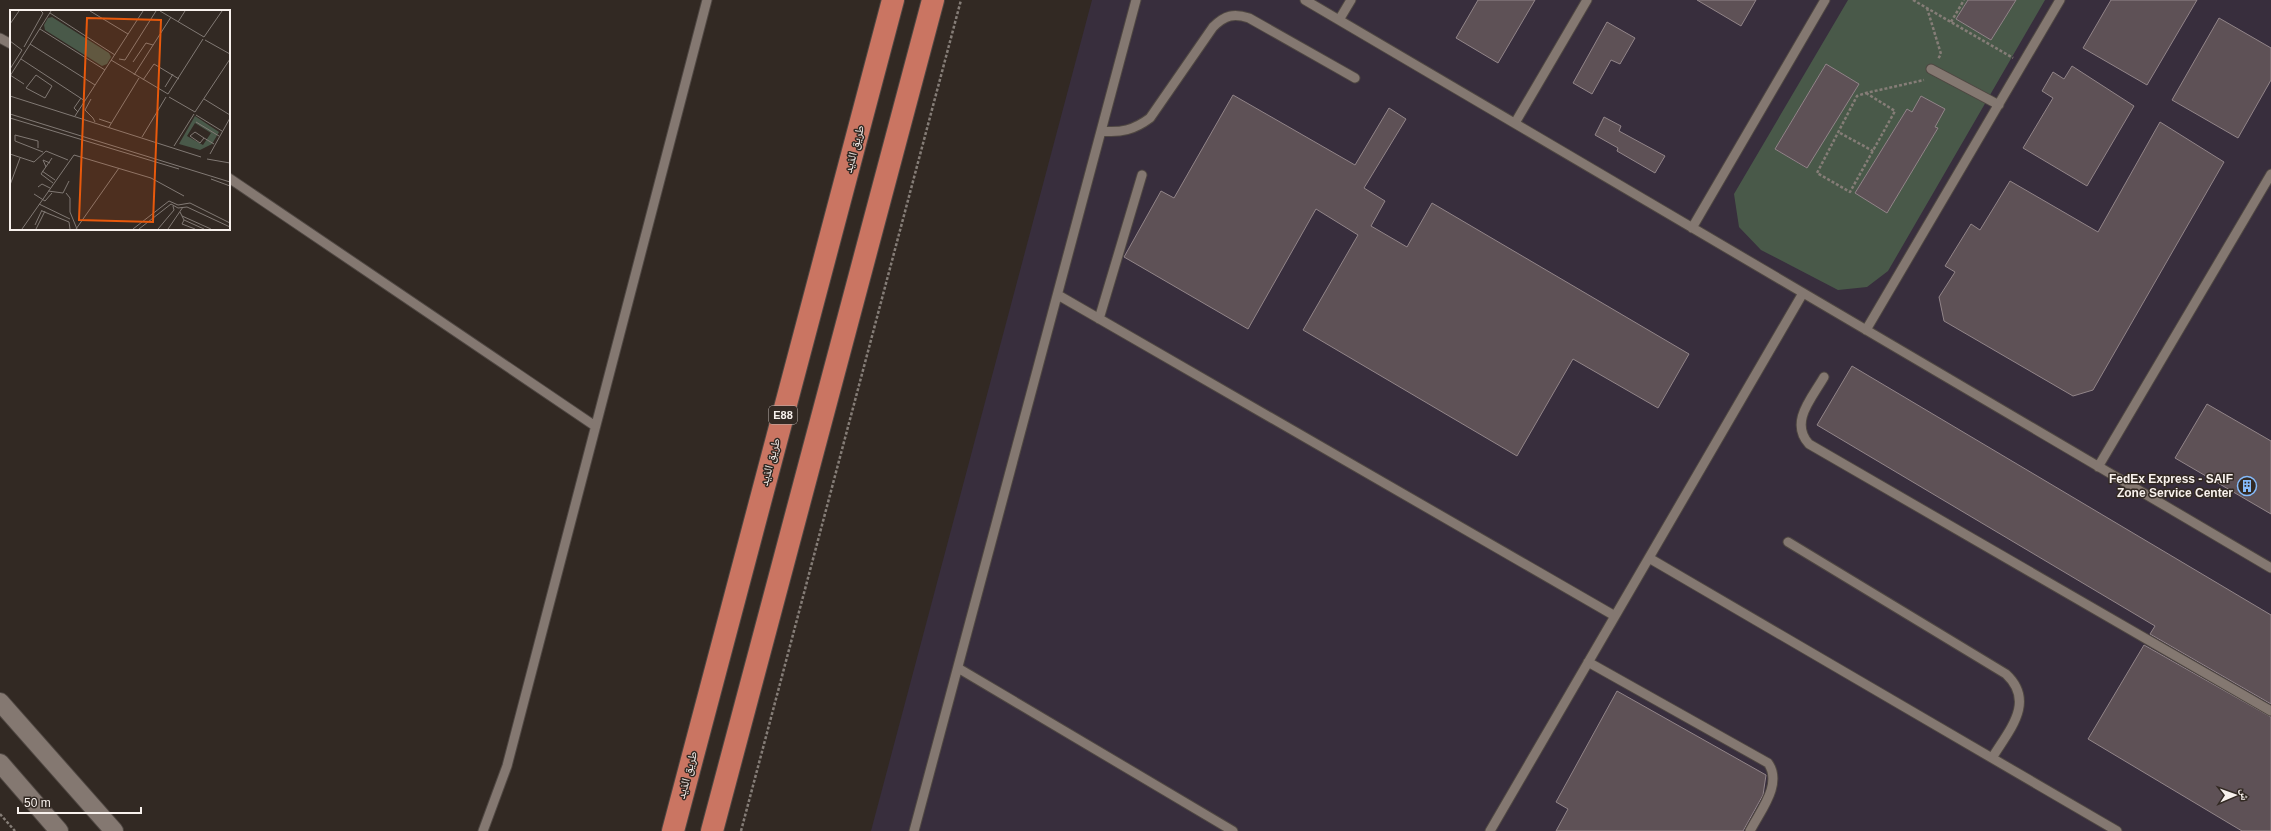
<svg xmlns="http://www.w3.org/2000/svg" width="2271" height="831" font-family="Arial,'Noto Naskh Arabic',sans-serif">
<rect width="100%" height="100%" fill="#322923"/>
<!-- industrial -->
<path fill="#382e3d" d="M1092,0H2271V831H871Z"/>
<!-- green -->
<path fill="#495949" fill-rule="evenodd" d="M1848,0H1968L1956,19L1991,40L2016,0H2045L1888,271L1867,287L1838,290L1761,250L1739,227L1734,194ZM1826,64L1859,84L1806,168L1775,149ZM1907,109L1938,128L1887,212L1855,193Z"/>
<!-- building -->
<path fill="#5e5156" stroke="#928589" d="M1478,0H1535L1498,63L1456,38Z
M1697,0H1756L1741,26Z
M1968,0H2016L1991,40L1956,19Z
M2111,0H2197L2147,85L2083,48Z
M2219,18L2271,48V80L2238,138L2172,100Z
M1607,22L1635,38L1620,64L1611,60L1592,94L1573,83Z
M1826,64L1859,84L1807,168L1775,149Z
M2072,66L2134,106L2087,186L2023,148L2053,98L2042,91L2053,72L2064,79Z
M1233,95L1355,165L1389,108L1406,119L1364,188L1385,201L1371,226L1407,247L1432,203L1689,354L1658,408L1573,359L1517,456L1303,330L1358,235L1316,209L1248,329L1124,257L1161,191L1174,198Z
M1921,96L1945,109L1935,127L1938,128L1887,213L1855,193L1907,109L1912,112Z
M1604,117L1621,126L1619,131L1665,156L1655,173L1617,151L1618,148L1595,135Z
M2160,122L2224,162L2093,390L2073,396L1944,321L1939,297L1955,272L1945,266L1971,224L1980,230L2010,181L2098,232Z
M1852,366L2271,615V704L2150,634L2155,626L1817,425Z
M2207,404L2271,441V514L2175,458Z
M2144,645L2271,717V831H2242L2088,739Z
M1617,691L1766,775L1763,795L1743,831H1556L1568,809L1556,802Z"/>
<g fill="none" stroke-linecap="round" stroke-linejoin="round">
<defs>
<path id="lane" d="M1305,0L2271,568
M1339,20L1351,0
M0,38L11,44
M1931,69L1999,105
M1515,123L1587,0
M1101,131C1121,133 1134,130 1150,118L1213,27C1225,15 1234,13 1249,18L1355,78
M229,178L595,426
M1692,228L1825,0
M1058,295L1615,616
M1099,319L1142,175
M1866,330L2060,0
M1824,377C1812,398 1789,422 1809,444L2271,711
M2098,467L2271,174
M1788,542L2006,674C2036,702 2009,730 1992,758
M1649,558L2117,831
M1588,662L1768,763C1783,784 1760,811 1750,831
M958,668L1233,831
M483,831L507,766L707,0
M914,831L1136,0
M1490,831L1803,293"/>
<path id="street" d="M0,702L114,831
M0,763L59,831"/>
<path id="highway" d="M673,831L893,0
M712,831L933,0"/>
</defs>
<!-- lane casing -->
<use href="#lane" stroke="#4f4742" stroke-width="11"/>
<!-- street casing -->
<use href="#street" stroke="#4f4742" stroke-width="20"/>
<!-- highway casing -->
<use href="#highway" stroke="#4f4742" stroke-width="24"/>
<!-- path -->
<path stroke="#857d77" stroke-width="2.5" stroke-dasharray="3 2" stroke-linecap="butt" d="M1913,0L2013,58
M1927,8L1941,54L1938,59
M1951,22L1964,0
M1866,93L1895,111L1850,192L1817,173L1857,96L1866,93L1924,80
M1840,133L1873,151
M0,814L15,831
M741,831L961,0"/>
<!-- lane -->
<use href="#lane" stroke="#847871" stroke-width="9"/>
<!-- street -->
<use href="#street" stroke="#847871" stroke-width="18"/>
<!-- highway -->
<use href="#highway" stroke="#ca7562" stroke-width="22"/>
</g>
<!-- icons -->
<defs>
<symbol id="building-ring" viewBox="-11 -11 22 22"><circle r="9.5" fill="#322923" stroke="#85bbfb" stroke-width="1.5"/><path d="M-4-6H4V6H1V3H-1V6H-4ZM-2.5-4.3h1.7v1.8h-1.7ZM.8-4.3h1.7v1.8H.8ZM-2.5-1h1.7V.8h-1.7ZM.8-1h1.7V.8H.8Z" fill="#85bbfb"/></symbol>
</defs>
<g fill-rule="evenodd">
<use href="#building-ring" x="2236" y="475" width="22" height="22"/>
</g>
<g text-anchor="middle" stroke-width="3" stroke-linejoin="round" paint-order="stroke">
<!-- shield labels -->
<rect fill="#322923" stroke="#bdb5b0" stroke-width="1" x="769" y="406" width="28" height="18" rx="3"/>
<g font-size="11" font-weight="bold" fill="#f8f1ed">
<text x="783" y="419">E88</text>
</g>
<!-- street labels -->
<g font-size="12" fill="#f8f1ed" stroke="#322923">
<text transform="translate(854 149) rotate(-75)" y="4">طريق الذيد</text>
<text transform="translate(770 462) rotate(-75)" y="4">طريق الذيد</text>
<text transform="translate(687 775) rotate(-75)" y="4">طريق الذيد</text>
</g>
<!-- poi labels -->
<g font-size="12" font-weight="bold" fill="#f8f1ed" stroke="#322923" text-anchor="end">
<text x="2233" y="483">FedEx Express - SAIF<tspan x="2233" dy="14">Zone Service Center</tspan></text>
</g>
</g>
<!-- overview -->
<g transform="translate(10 10)">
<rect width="220" height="220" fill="#322923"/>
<path d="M42,7L99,43L101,47L97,54L92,56L35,20L34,15L38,8ZM185,106L209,122L202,134L190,140L169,134ZM185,113L201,123L193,135L177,126Z" fill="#495949" fill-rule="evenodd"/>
<path fill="none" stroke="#817974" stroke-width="1" d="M80,1L118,24M150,1L194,27M40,3L105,45M168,12L175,1M0,14L9,1M30,19L95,60M194,27L212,1M195,30L220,44M0,31L12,40L0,59M20,34L85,75M14,37L33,3L31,1M11,49L75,91M109,49L115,50L146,1M101,50L158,84M123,52L136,33L143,35M0,65L14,74M26,65L42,76L35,88L16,78ZM124,65L161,7M0,66L41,1M133,70L144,54L169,69M155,77L163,64M158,84L193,29M0,86L191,147M159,87L185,102M81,89L75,100L83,108L85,112M194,89L220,105M68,102L64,98L71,88M185,102L220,49M0,104L220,172M186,105L212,121M65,106L133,1M0,108L169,159M89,109L101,113M186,112L209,126M99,117L129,68M132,127L156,87M194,128L185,122L180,126L190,133L194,128L204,134M164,136L184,104M28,138V131L5,125V131L33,142M0,144L24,152L36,141L58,150M200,144L220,108M42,148L31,164L43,173M197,149L220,153M36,157L33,150L40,153M32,161L45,170M201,169L220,176M0,175L10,148M28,177L32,174L40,178M38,181L53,183L59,171M56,183L60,188V202L67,219M24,184L35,191L42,183M29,194L60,209M32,201L59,212L60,219M170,202L174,210L194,219M172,206L201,219M174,210L172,214L185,219M25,215L32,200M12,219L64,145L141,168L174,186M26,219L35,201M66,219L109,158M123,219L159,191L168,195L180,193L220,213M129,219L161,194L168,198L177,197L220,217M148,219L164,200L163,196M158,219L173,197"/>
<path fill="#e8590c" fill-opacity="0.15" stroke="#e8590c" stroke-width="2" d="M77,8L151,10L143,212L69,210Z"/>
<rect width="220" height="220" fill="none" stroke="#f8f1ed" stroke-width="2"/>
</g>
<!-- north arrow -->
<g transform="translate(2235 795) rotate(88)" stroke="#322923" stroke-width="3" paint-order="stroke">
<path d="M0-3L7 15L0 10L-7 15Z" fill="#f8f1ed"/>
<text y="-6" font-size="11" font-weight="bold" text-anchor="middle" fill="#f8f1ed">ش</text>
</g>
<!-- scale -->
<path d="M18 807v6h123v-6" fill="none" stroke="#f8f1ed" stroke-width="2"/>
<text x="24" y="807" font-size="12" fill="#f8f1ed" stroke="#322923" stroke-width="3" paint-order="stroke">50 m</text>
</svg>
